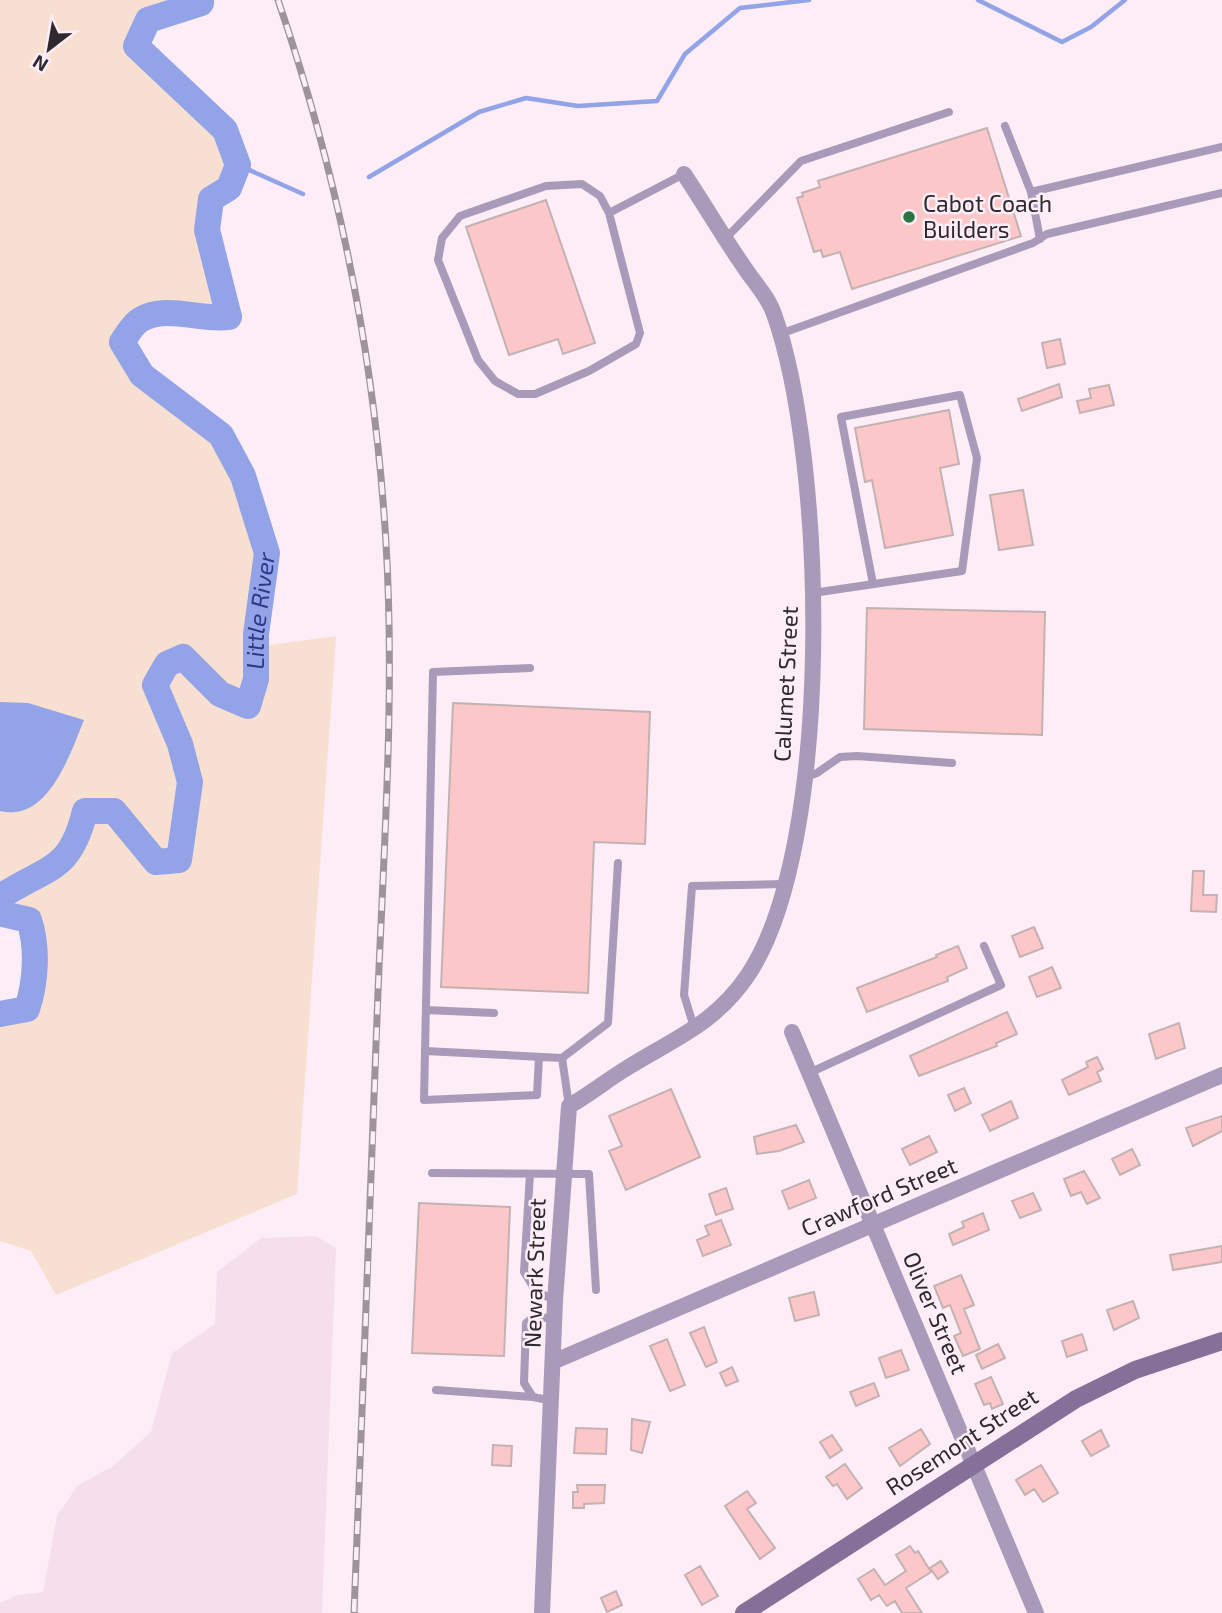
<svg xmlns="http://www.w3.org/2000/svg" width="1222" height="1613" font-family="'Exo 2',sans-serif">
<rect width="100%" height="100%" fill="#fcedf6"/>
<!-- built -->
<path fill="#f5dfec" d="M316,1236L336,1248L322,1613H0V1603L18,1595L43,1592L57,1516L77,1486L113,1466L151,1432L172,1353L215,1324L217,1272L261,1238Z"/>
<!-- green -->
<path fill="#f7dfd2" d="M0,0H201V3L148,20L136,46L225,130L238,165L229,188L211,199L207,230L229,317L180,311L140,319L122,342L142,375L221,435L273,547L256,647L336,636L297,1194L56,1295L31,1251L0,1241V1014L27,1009C37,981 38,947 29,920L3,914L0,909Z"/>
<!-- water -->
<path fill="#92a3e7" d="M0,702L28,703L84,720C70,754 48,823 0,811Z"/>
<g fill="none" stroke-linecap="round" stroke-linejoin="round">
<!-- stream -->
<path stroke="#92a3e7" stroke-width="4.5" d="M978,0L1062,42L1091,27L1125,0
M238,165L303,194
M369,177L479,112L526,98L578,106L657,101L685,54L740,8L809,0"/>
<!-- river -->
<g stroke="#92a3e7" stroke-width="26">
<path id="s1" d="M0,897C47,866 70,873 85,811H114L156,862L179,860L190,782L180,744L155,685L167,664L183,657L220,694L248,706L256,679V634L267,553L243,476L221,435L142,375L122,342C127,335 133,324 140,320C165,304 202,321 229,317L207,230L211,199L229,188L238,165L225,130L136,46L148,20L201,3V0"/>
<path d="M0,909L3,914L29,920C38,947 36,982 27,1009L0,1014"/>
</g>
</g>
<!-- building -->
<path fill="#fcc7c9" stroke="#c4b2b3" stroke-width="2" d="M987,128L1021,236L852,289L840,252L823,257L821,250L814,252L797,198L803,196L802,193L820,187L818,181Z
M546,200L595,343L563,354L558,339L509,355L466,227Z
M1060,339L1065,364L1047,368L1042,343Z
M1059,384L1062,397L1022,411L1018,399Z
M1109,385L1114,405L1080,413L1077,401L1091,398L1089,389Z
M949,410L959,464L940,468L953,535L885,548L872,480L865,482L855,428Z
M1023,490L1033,545L999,550L990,495Z
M867,608L1045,612L1042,735L864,729Z
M453,703L650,712L645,844L594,842L588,993L441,987Z
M1193,871H1204L1203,895H1217L1216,912L1191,911Z
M1034,927L1043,948L1020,957L1012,936Z
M958,946L967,968L947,977L948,981L867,1012L857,988L937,957L936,955Z
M1052,967L1061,988L1037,997L1029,977Z
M1007,1012L1017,1034L996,1043L997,1046L919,1076L910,1056Z
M1179,1023L1185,1048L1156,1059L1149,1034Z
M1097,1057L1103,1069L1097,1072L1101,1081L1069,1095L1062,1080L1088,1067L1086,1062Z
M964,1088L971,1103L955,1111L948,1095Z
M671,1089L700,1157L626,1190L609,1151L622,1146L609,1116Z
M1011,1101L1018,1118L990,1131L982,1115Z
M1222,1116V1131L1193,1146L1186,1128Z
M796,1125L804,1142L779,1151L757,1154L754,1137Z
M929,1136L937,1152L910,1165L902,1149Z
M1132,1149L1140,1165L1120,1175L1112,1159Z
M1084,1171L1100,1198L1087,1204L1081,1192L1071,1196L1064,1179Z
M809,1180L816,1198L789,1209L782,1191Z
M726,1188L733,1209L716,1215L709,1194Z
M1033,1193L1041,1210L1020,1218L1012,1201Z
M419,1203L510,1207L504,1356L412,1353Z
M983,1213L989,1230L953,1245L949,1234L964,1227L962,1222Z
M721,1220L731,1245L703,1256L697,1240L709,1235L705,1226Z
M1222,1246V1262L1173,1270L1170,1255Z
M961,1275L974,1305L964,1309L980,1349L963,1356L954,1336L961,1333L950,1305L943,1308L934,1286Z
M814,1292L819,1315L795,1321L789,1298Z
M1133,1301L1139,1318L1114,1330L1107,1310Z
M704,1327L717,1362L706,1367L690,1333Z
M1082,1334L1087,1350L1067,1357L1062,1341Z
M667,1339L685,1385L670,1391L650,1346Z
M998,1344L1005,1358L982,1369L976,1355Z
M901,1350L909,1370L886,1378L879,1358Z
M732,1367L738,1381L726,1386L720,1373Z
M991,1377L1003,1404L992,1409L990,1403L984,1405L975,1384Z
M874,1383L879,1396L856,1406L850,1392Z
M632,1419L650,1422L642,1453L631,1450Z
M576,1428L607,1429L606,1454L574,1453Z
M921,1429L930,1444L900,1466L889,1448Z
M1101,1430L1109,1446L1091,1456L1082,1441Z
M832,1435L842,1450L830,1458L820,1442Z
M493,1445L512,1446L511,1466L492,1465Z
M845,1464L862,1488L847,1499L837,1484L833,1486L826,1477Z
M1041,1465L1058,1493L1043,1502L1034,1489L1025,1495L1016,1480Z
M577,1485H605L604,1503L584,1504V1508H573V1492H578Z
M747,1491L756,1503L747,1509L775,1548L760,1559L725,1506Z
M910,1546L915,1553L918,1551L931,1572L906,1588L922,1613H902L895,1601L887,1606L879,1595L871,1600L858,1579L874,1569L885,1585L906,1571L896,1555Z
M941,1561L948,1572L938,1579L930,1568Z
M700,1566L718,1596L702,1605L685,1575Z
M616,1591L622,1605L607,1612L601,1598Z"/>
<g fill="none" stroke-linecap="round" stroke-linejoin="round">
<!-- lane -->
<path stroke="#a89ab8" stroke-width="8" d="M1005,126L1031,192L1222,147
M1031,192L1040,239
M609,213L600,196L582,184L546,186L460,216L442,238L438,260L478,360L495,381L518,394H535L589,371L636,344L640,333L609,213L684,174
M725,239L801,161L949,112
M780,334L1033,243L1047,234L1222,193
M813,593L962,571L977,458L960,395L841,417L873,584
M530,668L433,672L424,1100L537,1095L539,1057
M804,778L817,773L840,757L857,756L952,763
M426,1010L494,1013
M694,1027L684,995L692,886L784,884
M425,1051L562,1058
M809,1073L1001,985L984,946
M569,1106L562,1058L608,1023L618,863
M432,1173L589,1174L596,1290
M530,1174L524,1272L535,1290L555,1301
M436,1390L533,1397
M553,1401L533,1397L524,1383L526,1323L531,1319L555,1317"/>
<!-- street -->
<path stroke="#a89ab8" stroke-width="16" d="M792,1032L1036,1613
M555,1361L1222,1075
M542,1613L555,1301L569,1106C589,1095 607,1080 627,1068C675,1038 715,1024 748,975C835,845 826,459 774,314C768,296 752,280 742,264C722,235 704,204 684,174"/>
<!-- secondary -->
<path stroke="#85709a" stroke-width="18" d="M744,1613L1076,1399L1135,1370L1222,1341"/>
<defs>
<path id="rail" d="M278,0C338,175 375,358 386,543C395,693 384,843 378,992C371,1199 362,1406 354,1613"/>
</defs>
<!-- rail casing -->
<use href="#rail" stroke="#9d9399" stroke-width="7"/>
<!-- rail -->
<use href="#rail" stroke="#fcedf6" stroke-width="4.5" stroke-dasharray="13" stroke-linecap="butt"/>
</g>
<!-- markers -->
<circle fill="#2a7543" stroke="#fcedf6" stroke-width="2.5" cx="909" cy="217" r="7"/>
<g text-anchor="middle" stroke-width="5" stroke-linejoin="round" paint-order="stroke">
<!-- poi labels -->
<g font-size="23" fill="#2e292c" stroke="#fcedf6" text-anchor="start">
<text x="923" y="212">Cabot Coach<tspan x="923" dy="26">Builders</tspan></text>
</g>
<!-- street labels -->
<g font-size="23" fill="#2e292c" stroke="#fcedf6">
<text transform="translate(786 684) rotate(-87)" y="8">Calumet Street</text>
<text transform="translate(879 1197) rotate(-23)" y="8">Crawford Street</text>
<text transform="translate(535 1273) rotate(-88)" y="8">Newark Street</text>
<text transform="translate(935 1313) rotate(67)" y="8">Oliver Street</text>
<text transform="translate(962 1442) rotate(-33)" y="8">Rosemont Street</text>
</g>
<!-- water labels -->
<g font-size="24" font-style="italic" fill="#2d3887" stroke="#fcedf6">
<text dy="8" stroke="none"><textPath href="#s1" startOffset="648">Little River</textPath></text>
</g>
</g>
<!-- north arrow -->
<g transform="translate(49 49) rotate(211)" stroke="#fcedf6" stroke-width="5" paint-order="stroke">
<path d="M0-5L12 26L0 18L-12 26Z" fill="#2e292c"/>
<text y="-10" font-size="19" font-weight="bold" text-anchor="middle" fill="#2e292c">N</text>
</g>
</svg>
